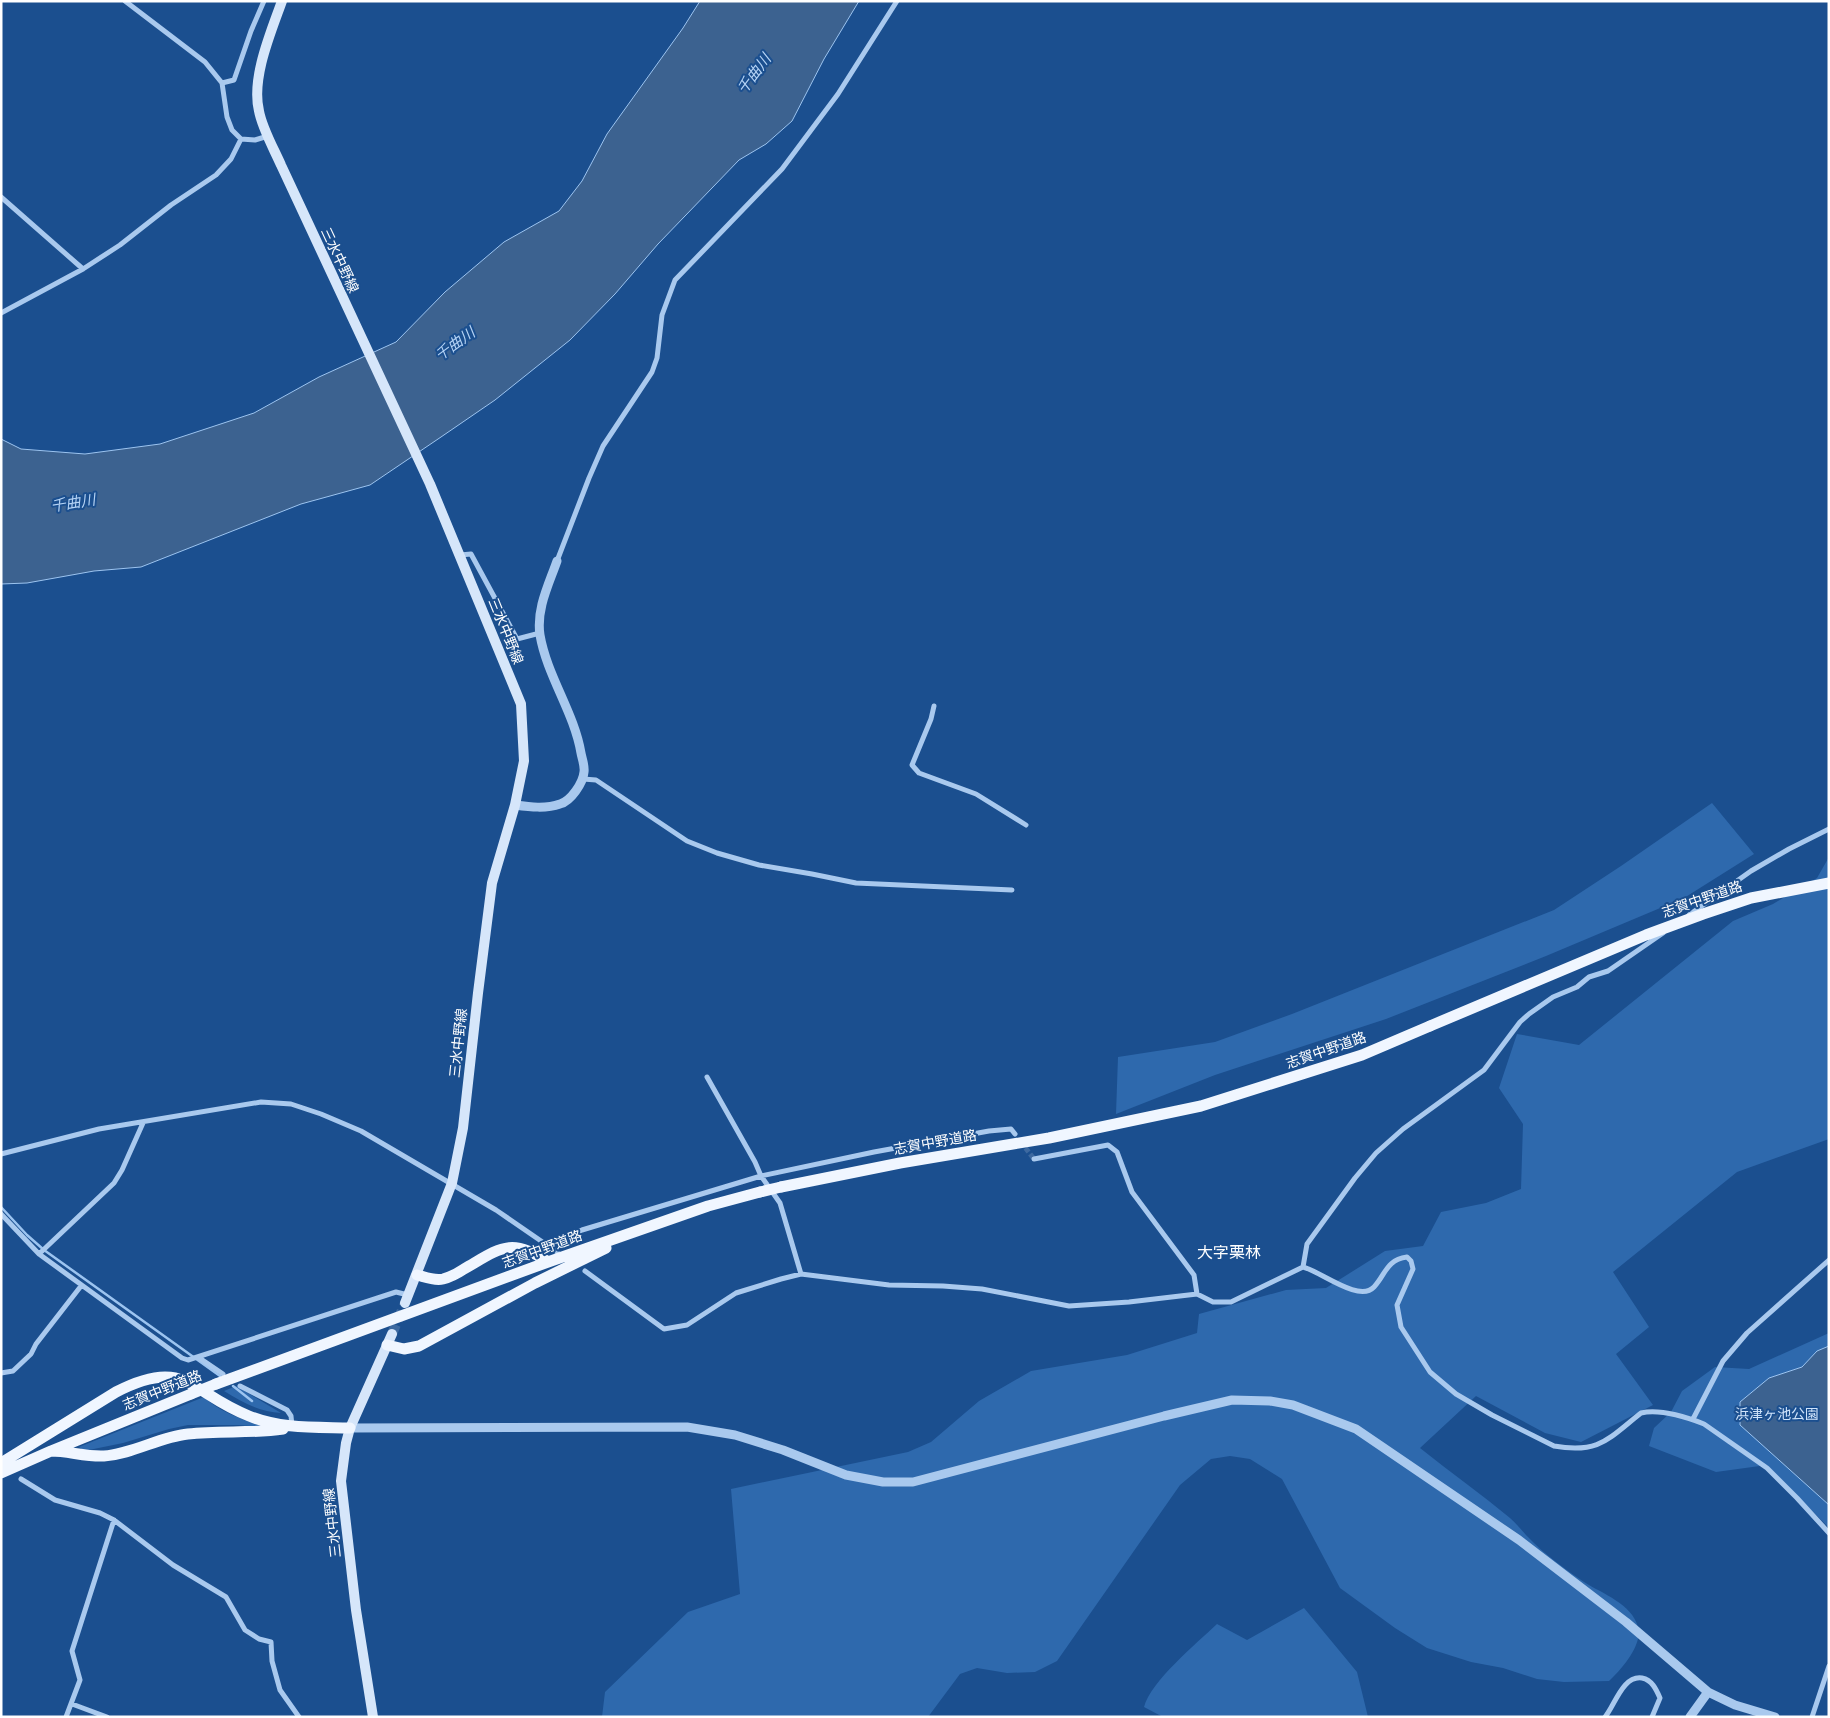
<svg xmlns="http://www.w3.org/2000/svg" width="1830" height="1718" font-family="Helvetica,'Noto Sans JP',sans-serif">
<rect width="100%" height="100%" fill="#1b4f8f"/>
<!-- green -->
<path fill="#2e69ad" d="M1712,803L1754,854L1684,898L1546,956L1386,1019L1215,1075L1116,1114L1118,1057L1215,1042L1292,1014L1554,910L1621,866Z
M1829,857V1139L1737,1172L1613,1272L1649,1327L1616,1354L1653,1405L1581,1442L1545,1433L1476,1396L1420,1448C1450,1472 1481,1494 1510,1518C1517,1524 1522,1531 1528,1537C1544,1554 1565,1569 1584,1582C1603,1594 1632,1604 1638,1627C1643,1645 1621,1670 1609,1681L1564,1682L1537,1679L1503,1668L1471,1662L1427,1648L1395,1628L1340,1588L1282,1479L1250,1459L1230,1456L1211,1459L1180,1485L1057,1661L1035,1672L1007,1673L977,1668L960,1674L928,1717H602L605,1692L688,1612L740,1594L731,1489L908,1452L931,1442L979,1401L1031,1371L1127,1355L1197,1333L1199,1314L1286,1290L1326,1288L1385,1251L1423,1246L1441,1212L1486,1203L1521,1189L1523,1124L1499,1088L1517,1034L1579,1045L1733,921L1773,904L1817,878Z
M1829,1333V1528L1767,1465L1716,1472L1649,1446L1654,1428L1671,1412L1682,1391L1715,1367L1749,1369Z
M236,1386L281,1413C259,1412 242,1402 224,1391Z
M204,1397C221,1413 242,1419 264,1427L238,1425H188L169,1429L123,1443L84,1451L79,1447Z
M1304,1608L1357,1672L1368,1717H1163L1144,1707C1151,1681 1197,1643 1217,1624L1247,1640Z"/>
<!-- water -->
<path fill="#3c6290" stroke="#9cc4f0" d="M700,1H859L824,59L792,121L766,144L739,160L658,244L615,294L570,340L495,400L441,437L370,485L301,504L141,567L94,571L27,583L1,584V439L21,449L85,454L160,444L254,413L319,377L396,342L445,292L504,242L559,211L582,181L607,134L683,28Z
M1829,1346V1505L1740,1425V1402L1769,1378L1802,1367L1817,1351Z"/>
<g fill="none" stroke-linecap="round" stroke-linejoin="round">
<!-- stream -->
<path stroke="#9cc4f0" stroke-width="2.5" d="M1,1207L27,1235L44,1250L220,1376
M233,1386L252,1401"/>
<!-- minor-tunnel -->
<path stroke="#3d69a0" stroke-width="5" stroke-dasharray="5 2.5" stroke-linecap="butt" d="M1021,1142L1034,1159"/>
<!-- secondary-tunnel -->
<path stroke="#3d69a0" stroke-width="10" stroke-dasharray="10 5" stroke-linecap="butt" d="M392,1334L405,1303"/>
<!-- minor -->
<path stroke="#a9c9ee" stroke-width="5" d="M125,1L205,62L222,83L227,117L232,130L241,139L255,140L268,136
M222,83L234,80L251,31L264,1
M1,197L83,269
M1,313L83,269L120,245L171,205L216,175L231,159L241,139
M460,555L471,554L517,639L540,633
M557,561L589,478L603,446L652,372L657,358L662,315L675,280L782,169L838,94L897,1
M934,706L931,719L912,765L919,773L976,794L1026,825
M583,779L596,780L687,841L717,853L759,865L812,874L856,883L1012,890
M1689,915L1751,871L1789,849L1829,829
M707,1077L755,1162L761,1176L780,1203L801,1274
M1,1154L99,1129L261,1102L291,1104L321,1114L361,1131L496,1210L557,1252
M1034,1159L1108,1145L1117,1152L1132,1192L1194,1275L1197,1294
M1,1214L39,1254L182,1358L188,1360L396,1292L408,1295
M548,1245L582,1230L761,1176L874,1152L989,1131L1011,1129L1015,1134
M39,1254L114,1183L122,1170L143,1123
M1303,1267L1307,1244L1355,1178L1376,1153L1403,1129L1484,1070L1520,1022L1529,1014L1553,997L1577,987L1589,977L1608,971L1663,933
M585,1271L664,1329L687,1325L736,1293L781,1279L801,1274L889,1285L943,1286L982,1289L1069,1306L1129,1302L1197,1294L1213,1302H1231L1303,1267C1320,1271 1359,1303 1374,1287C1386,1274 1386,1260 1407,1257L1411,1261L1413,1269L1397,1305L1401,1327L1430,1372L1456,1394L1492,1415L1554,1446C1599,1454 1608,1439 1641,1413C1659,1409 1686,1417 1704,1424L1767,1468L1797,1498L1829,1533
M198,1357L223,1374
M1,1373L13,1371L31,1354L36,1344L81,1286
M240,1386L287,1410L291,1416L292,1426
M1693,1419L1723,1361L1747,1333L1829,1260
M21,1479L55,1500L100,1513L114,1520L173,1565L226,1597L245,1630L259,1639L271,1642L272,1661L280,1690L299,1717
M72,1704L107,1717
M66,1717L80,1680L72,1651L114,1520
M1605,1717C1615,1705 1623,1675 1642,1678C1652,1680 1656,1689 1660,1698L1652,1717
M1812,1717L1829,1666"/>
<!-- tertiary -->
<path stroke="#a9c9ee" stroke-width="9" d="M515,805C530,807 546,809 560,804C571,801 583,783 584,772C585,766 582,759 581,753C574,712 547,676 540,635C536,609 549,584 557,561
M350,1428L687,1427L735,1435L783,1450L846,1475L883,1482H913L1164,1416L1232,1400L1270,1401L1293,1405L1356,1429L1519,1540L1626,1622L1708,1692L1735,1705L1775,1717
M1690,1717L1708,1692"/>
<!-- secondary -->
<path stroke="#d6e6fa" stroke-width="10" d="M282,1C271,32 251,78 259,111C262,128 274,149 281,165L430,484L521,704L524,761L515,805L492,883L478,993L463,1128L452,1183L405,1303
M373,1717L356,1610L341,1481L346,1443L350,1428L392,1334"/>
<!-- primary -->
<path stroke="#f0f6ff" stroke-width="11" d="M781,1187L900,1163L1049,1138L1201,1106L1362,1055L1430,1026
M417,1275C425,1277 434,1281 443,1279C451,1277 458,1273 464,1269C499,1249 511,1236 548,1262
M387,1345L404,1349L419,1346L535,1283L606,1248
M216,1384L548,1262L708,1206L760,1192
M51,1451C68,1451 86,1457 104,1456C133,1454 159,1437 188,1434C220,1430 252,1434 283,1429
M1,1463L116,1392C186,1356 190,1393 249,1416C281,1429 316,1427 350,1428
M1,1473L51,1451L191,1394"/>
<!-- primary-bridge -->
<path stroke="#f0f6ff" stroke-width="11" d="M1430,1026L1646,935L1703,914L1751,898L1829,883
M760,1192L781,1187
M191,1394L216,1384"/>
</g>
<g text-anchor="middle" stroke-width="4" stroke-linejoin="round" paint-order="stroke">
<!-- street labels -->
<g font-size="14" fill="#fff" stroke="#1b4f8f">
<text transform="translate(340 260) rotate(65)" y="5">三水中野線</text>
<text transform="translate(506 631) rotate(68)" y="5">三水中野線</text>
<text transform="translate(1702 899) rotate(-19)" y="5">志賀中野道路</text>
<text transform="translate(458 1043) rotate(-84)" y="5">三水中野線</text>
<text transform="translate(1326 1050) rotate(-19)" y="5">志賀中野道路</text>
<text transform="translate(935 1142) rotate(-10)" y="5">志賀中野道路</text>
<text transform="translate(542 1249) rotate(-20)" y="5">志賀中野道路</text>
<text transform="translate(162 1390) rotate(-22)" y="5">志賀中野道路</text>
<text transform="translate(332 1523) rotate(-96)" y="5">三水中野線</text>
</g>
<!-- park labels -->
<g font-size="14" fill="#cfe3fa" stroke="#1b4f8f">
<text x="1777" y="1419">浜津ヶ池公園</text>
</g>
<!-- water labels -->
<g font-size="15" font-style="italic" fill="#b5d3f5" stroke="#1b4f8f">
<text transform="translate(754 74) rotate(-53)" y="5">千曲川</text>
<text transform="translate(455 344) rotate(-36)" y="5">千曲川</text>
<text transform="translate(73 503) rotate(-9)" y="5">千曲川</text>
</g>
<!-- quarter labels -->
<g font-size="16" fill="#fff" stroke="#1b4f8f">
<text x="1229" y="1258">大字栗林</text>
</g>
</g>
<!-- border -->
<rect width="1830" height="1718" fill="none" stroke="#ffffff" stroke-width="5"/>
</svg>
